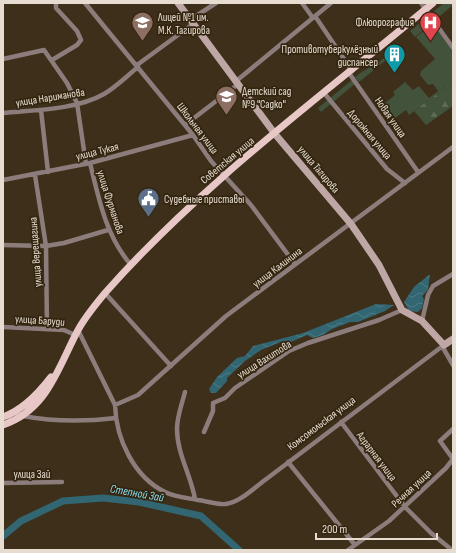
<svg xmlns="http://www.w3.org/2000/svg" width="456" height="553" font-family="'Sofia Sans Condensed',sans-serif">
<defs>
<pattern id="forest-firs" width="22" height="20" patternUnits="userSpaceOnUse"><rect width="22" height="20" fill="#42523b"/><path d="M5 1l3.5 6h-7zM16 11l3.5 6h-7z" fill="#5d6a56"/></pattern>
<pattern id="water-waves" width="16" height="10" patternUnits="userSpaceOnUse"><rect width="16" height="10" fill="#316672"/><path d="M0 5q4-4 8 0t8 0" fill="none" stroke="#4f7b85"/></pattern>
</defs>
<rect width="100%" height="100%" fill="#3d2f19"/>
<!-- grass -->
<path fill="#42523b" d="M444,3H453V5L415,37L410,31Z
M433,23L453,52V82L409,115L406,110L391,121L380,107L395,95L393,92L405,82L413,90L419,86L429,98L438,91L433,84L428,85L420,75L421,71L435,59L416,37Z
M391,47L396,52L359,82L355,77C371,64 381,67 391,47Z
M353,79L356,83L321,112L318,108Z"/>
<!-- forest -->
<path fill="url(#forest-firs)" d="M453,82V106L426,125L414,111Z"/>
<!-- water -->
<path fill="url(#water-waves)" d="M430,274L428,290L422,296L424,299L422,308L418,312L409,311L404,302L414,287Z
M376,304L394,305L385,311L358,322H350L332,329L323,335L313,338L307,335L291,342L283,341L261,350L245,361L227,378V381L216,393H211L209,389L217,377L237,358L245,356L253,346L303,333Z"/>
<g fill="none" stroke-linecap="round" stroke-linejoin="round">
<!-- river -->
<path stroke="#316672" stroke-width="7" d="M3,536L21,521L63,501L103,498L139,502L201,516L239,550"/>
<!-- street -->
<path stroke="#8c7d7c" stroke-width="4.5" d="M85,3L193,135L211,161L251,205L295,264
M302,3L313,18
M421,3L453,48
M315,16L352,71
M190,20L216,3
M3,59L44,50L67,83L77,103L86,164
M52,60L77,45L81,40L77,31L56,8V3
M137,65L193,24
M349,73L418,172
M235,82L331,3
M324,93L387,169L405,183
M41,110L48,172
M3,113C34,110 76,110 104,94C116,87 127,76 138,67
M185,125L237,85
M90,163C99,200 106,236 131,265
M35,175L46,246L47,329
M3,180L90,163L193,135
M3,245L46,246L64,243L108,230
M105,293L171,366
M422,321L428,295L433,286L453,274
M3,327L64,330L75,335
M78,330L115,405C116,439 134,477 165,492C175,497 188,498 198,500C206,501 218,505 226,504C240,502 254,488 265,480L444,345
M442,346L453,365
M185,392C182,404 177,416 177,429C177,454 191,475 195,499
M115,405L138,395L226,316L453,147
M23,416C55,422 83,422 116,418
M341,422L405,507L431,533L452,550
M204,432L213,411V403L225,398L235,388L289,351L308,343L379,320L402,310
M288,462L355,545
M3,483L62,482
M348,550L389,521L446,468L453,459L440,441L453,429"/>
<!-- secondary -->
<path stroke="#bfa7a6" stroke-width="7" d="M178,3L275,134L351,224L379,265L402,310L422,321L444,345L453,339"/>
<!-- primary -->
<path stroke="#e7c8c7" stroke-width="7" d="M3,417C23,410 38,394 51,377
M3,425C47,410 57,370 77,332C84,318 95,305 105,293C202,183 322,96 433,3"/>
</g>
<!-- icons -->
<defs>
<symbol id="hospital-pin" viewBox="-11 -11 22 30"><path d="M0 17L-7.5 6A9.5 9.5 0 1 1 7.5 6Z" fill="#e0444e" stroke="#33250f"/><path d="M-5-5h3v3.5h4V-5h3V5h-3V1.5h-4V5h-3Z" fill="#fff"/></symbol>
<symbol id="school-pin" viewBox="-11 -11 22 30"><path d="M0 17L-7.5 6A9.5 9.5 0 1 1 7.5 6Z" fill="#8d6e63" stroke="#33250f"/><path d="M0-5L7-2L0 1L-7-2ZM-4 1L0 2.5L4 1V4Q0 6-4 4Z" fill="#fff"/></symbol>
<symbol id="building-pin" viewBox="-11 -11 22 30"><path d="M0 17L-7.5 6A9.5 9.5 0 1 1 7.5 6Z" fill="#0f9aa8" stroke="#33250f"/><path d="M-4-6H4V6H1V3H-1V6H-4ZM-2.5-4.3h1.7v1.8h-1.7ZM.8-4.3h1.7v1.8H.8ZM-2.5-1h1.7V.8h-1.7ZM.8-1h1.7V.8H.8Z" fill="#fff"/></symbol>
<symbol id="civic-pin" viewBox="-11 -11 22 30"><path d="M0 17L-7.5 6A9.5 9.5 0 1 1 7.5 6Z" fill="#5c6f8a" stroke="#33250f"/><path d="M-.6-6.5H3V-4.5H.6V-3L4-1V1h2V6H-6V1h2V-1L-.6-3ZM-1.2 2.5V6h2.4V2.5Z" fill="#fff"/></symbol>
</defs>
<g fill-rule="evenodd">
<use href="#hospital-pin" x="418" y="10" width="25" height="34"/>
<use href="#school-pin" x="130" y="10" width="25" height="34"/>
<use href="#building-pin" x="382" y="42" width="25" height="34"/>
<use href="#school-pin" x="214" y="84" width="25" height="34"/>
<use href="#civic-pin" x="136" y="186" width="25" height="34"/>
</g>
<g text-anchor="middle" stroke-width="3.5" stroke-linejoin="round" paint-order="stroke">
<!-- poi labels -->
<g font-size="11" fill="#e6ddd0" stroke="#33250f" text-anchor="start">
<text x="158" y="21">Лицей №1 им.<tspan x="158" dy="13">М.К. Тагирова</tspan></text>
<text x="414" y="26" text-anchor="end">Флюорография</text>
<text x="378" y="53" text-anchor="end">Противотуберкулёзный<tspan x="378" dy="13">диспансер</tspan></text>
<text x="242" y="95">Детский сад<tspan x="242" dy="13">№9 "Садко"</tspan></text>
<text x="164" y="203">Судебные приставы</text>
</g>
<!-- street labels -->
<g font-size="11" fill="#e6ddd0" stroke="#33250f">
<text transform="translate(50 97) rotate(-9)" y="4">улица Нариманова</text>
<text transform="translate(391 117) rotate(55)" y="4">Новая улица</text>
<text transform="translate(198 128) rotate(53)" y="4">Школьная улица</text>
<text transform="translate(370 134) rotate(50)" y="4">Дорожная улица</text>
<text transform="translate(97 151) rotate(-14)" y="4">улица Тукая</text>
<text transform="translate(227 160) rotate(-40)" y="4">Советская улица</text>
<text transform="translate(319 169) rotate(50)" y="4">улица Тагирова</text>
<text transform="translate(111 202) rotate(72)" y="4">улица Фурманова</text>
<text transform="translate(35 252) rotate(-94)" y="4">улица Верещагина</text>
<text transform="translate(277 267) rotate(-37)" y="4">улица Калинина</text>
<text transform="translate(40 320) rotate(4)" y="4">улица Баруди</text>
<text transform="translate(264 359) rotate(-32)" y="4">улица Вахитова</text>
<text transform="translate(321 423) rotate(-37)" y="4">Комсомольская улица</text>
<text transform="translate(377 456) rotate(53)" y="4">Аграрная улица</text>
<text x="32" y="478">улица Зай</text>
<text transform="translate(411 488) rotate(-43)" y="4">Речная улица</text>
</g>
<!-- water labels -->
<g font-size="12" font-style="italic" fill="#87def3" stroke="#33250f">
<text transform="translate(137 493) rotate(10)" y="4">Степной Зай</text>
</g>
</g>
<!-- border -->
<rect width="456" height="553" fill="none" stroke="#e6ddd0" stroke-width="8"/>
<!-- scale -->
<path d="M316 533v6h121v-6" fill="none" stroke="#e6ddd0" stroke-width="2"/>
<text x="322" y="533" font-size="12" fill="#e6ddd0" stroke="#33250f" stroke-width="3" paint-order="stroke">200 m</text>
</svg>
